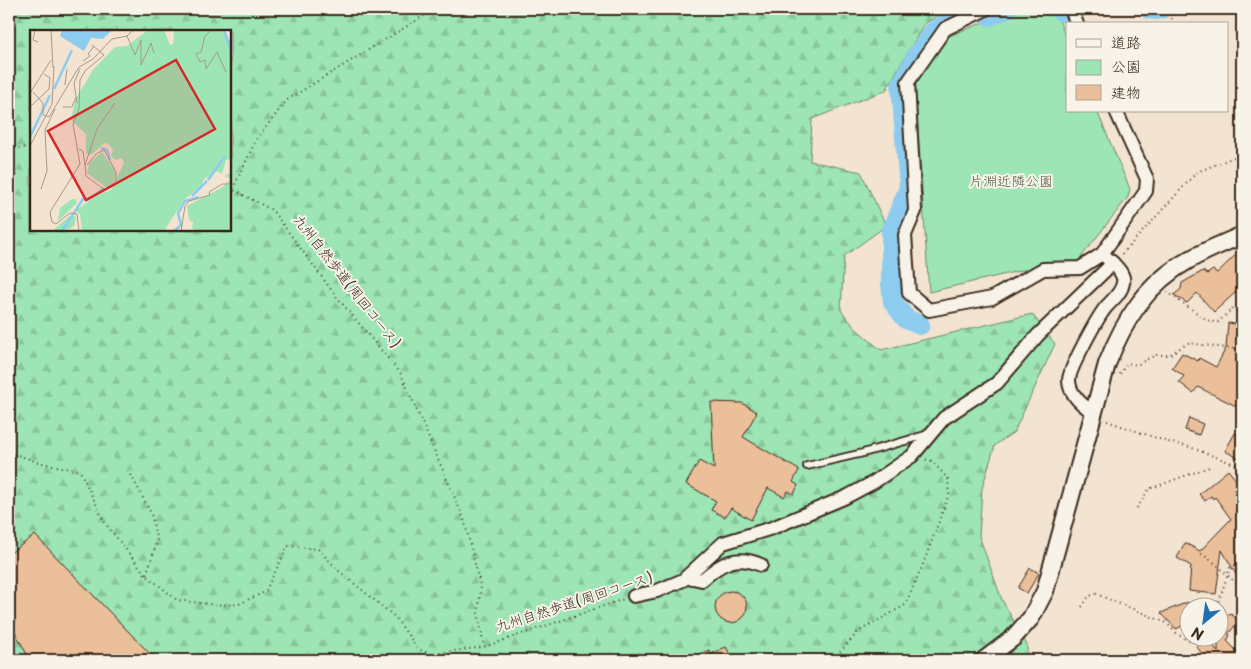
<svg xmlns="http://www.w3.org/2000/svg" width="1251" height="669" font-family="'Playpen Sans','Klee One',sans-serif">
<defs>
<pattern id="forest-firs" width="22" height="20" patternUnits="userSpaceOnUse" patternTransform="scale(1.25)"><rect width="22" height="20" fill="#9de5b4"/><path d="M5 1l3.5 6h-7zM16 11l3.5 6h-7z" fill="#88c59a"/></pattern>
</defs>
<rect width="100%" height="100%" fill="#f3e3d1"/>
<filter id="ink" filterUnits="userSpaceOnUse"><feTurbulence type="fractalNoise" baseFrequency=".02" numOctaves="2"/><feDisplacementMap in="SourceGraphic" scale="10" xChannelSelector="R" yChannelSelector="G"/><feConvolveMatrix kernelMatrix="1 2 1 2 8 2 1 2 1" color-interpolation-filters="sRGB"/></filter>
<g filter="url(#ink)">
<!-- forest -->
<path fill="url(#forest-firs)" stroke="#6c8869" fill-rule="evenodd" d="M9,9H950L924,24L886,90L812,119L810,161L861,172L886,226L844,256L841,310L855,328L881,350L1032,314L1055,344L1014,432L995,445L982,488L979,536L1002,600L1027,645V657L1026,660H9ZM31,31H230V230H31Z"/>
<!-- green -->
<path fill="#9de5b4" stroke="#6c8869" d="M1016,9H1050L1057,15L1067,40V111H1097L1130,189L1128,197L1078,261L1045,265L929,292L915,85L947,37Z"/>
<g fill="none" stroke-linecap="round" stroke-linejoin="round">
<!-- river -->
<path stroke="#8dccee" stroke-width="20" d="M979,9L990,16L1006,9
M1059,9L1062,12L1069,9
M1149,9L1156,10L1161,9
M920,325L906,319L893,302L891,284V231L909,188L901,85L918,53L933,32L969,9"/>
</g>
<!-- building -->
<path fill="#eabf9a" stroke="#3b2a1e" d="M1242,249V297L1237,291L1214,312L1197,293L1187,303L1174,295L1181,289L1182,283L1203,271L1207,274L1213,270L1217,273Z
M1228,323L1242,325V392L1236,406L1198,387L1193,393L1179,382L1184,376L1172,368L1182,353L1198,361L1199,358L1216,367L1226,348Z
M711,402L742,403L757,412L743,437L799,470L793,482L798,485L794,494L788,491L784,497L768,488L751,520L731,508L725,517L711,510L716,501L686,484L699,461L714,469Z
M1189,418L1203,424L1199,435L1185,430Z
M1235,433L1242,437V460L1225,451Z
M1228,470L1237,481L1242,476V488L1236,494L1242,503V508L1236,512L1242,518V585L1222,550L1216,594L1189,591L1191,566L1177,558L1185,543L1200,551L1231,519L1215,497L1213,499L1211,496L1205,501L1199,494Z
M35,535L156,660H30L9,621V554Z
M1030,568L1039,573L1027,593L1018,588Z
M715 607a16 16 0 1 1 32 0a16 16 0 1 1-32 0Z
M1188,602V623L1176,629L1161,613Z
M1230,613L1239,621L1228,634L1230,635L1227,641L1242,656V660H1207L1196,646L1207,637L1218,652V626Z
M726,647L733,660H686L709,650L711,654Z"/>
<g fill="none" stroke-linecap="round" stroke-linejoin="round">
<defs>
<path id="service" d="M807,466L863,453L929,434"/>
<path id="minor" d="M986,9L945,29L908,82L915,211L905,235L909,293L929,310L992,298L1043,269L1080,268L1102,254L1146,191L1147,179L1116,111
M1071,9L1077,24
M1093,412C1082,405 1069,394 1069,380C1069,369 1096,321 1103,311C1109,302 1121,295 1123,283C1125,275 1118,269 1113,263
M688,577L702,580C721,563 736,554 761,565
M634,596L657,591L683,580L723,543L772,528L846,497L874,482L912,456L944,418L997,383L1038,335L1113,263L1102,254"/>
<path id="tertiary" d="M984,660L1013,638L1031,618L1045,591L1107,364C1124,320 1147,283 1189,260C1206,250 1225,243 1242,235"/>
</defs>
<!-- service casing -->
<use href="#service" stroke="#3b2a1e" stroke-width="10"/>
<!-- minor casing -->
<use href="#minor" stroke="#3b2a1e" stroke-width="16"/>
<!-- tertiary casing -->
<use href="#tertiary" stroke="#3b2a1e" stroke-width="20"/>
<!-- path -->
<path stroke="#3b2a1e" stroke-width="2" stroke-dasharray="1 4" stroke-linecap="butt" d="M928,9L937,13L946,9
M1168,9L1174,24
M9,147L15,149L31,146
M230,188L272,210L336,296L401,374L464,519L481,589L478,613L484,647
M233,189L256,140L287,100L435,9
M1122,254L1197,172L1242,154
M1167,292L1207,320L1217,323L1233,308L1242,306
M1120,374L1127,363L1137,365L1155,355H1169L1188,343L1242,350
M1107,421L1168,442L1187,446L1242,467
M9,452L38,462L80,471L105,523L146,575L177,600L216,605L239,604L265,592L288,546L318,549L339,571L395,617L418,649L430,654L484,647L624,599
M131,475L151,513L157,542L146,575
M1137,508L1149,489L1212,466
M1201,554C1218,563 1228,578 1242,587
M1217,606L1230,568L1242,562
M1082,607L1089,596L1096,594L1167,623C1174,632 1183,640 1195,642L1200,636
M834,660L840,652L858,632L905,605L922,567L949,494L948,479L932,461L924,459"/>
<!-- service -->
<use href="#service" stroke="#f7f3e8" stroke-width="6"/>
<!-- minor -->
<use href="#minor" stroke="#f7f3e8" stroke-width="12"/>
<!-- tertiary -->
<use href="#tertiary" stroke="#f7f3e8" stroke-width="16"/>
</g>
</g>
<g text-anchor="middle" stroke-width="4" stroke-linejoin="round" paint-order="stroke">
<!-- park labels -->
<g font-size="14" fill="#545944" stroke="#f7f3e8">
<text x="1011" y="186">片淵近隣公園</text>
</g>
<!-- street labels -->
<g font-size="14" fill="#3b2a1e" stroke="#f7f3e8">
<text transform="translate(347 281) rotate(52)" y="5">九州自然歩道(周回コース)</text>
<text transform="translate(574 602) rotate(-18)" y="5">九州自然歩道(周回コース)</text>
</g>
</g>
<!-- overview -->
<g transform="translate(30 30)">
<rect width="201" height="201" fill="#f3e3d1"/>
<path d="M118,0H134L140,15L143,14L144,0H191L201,12V129L196,130L192,144L187,141L174,149L171,156L154,170L134,201H52L50,184L45,181L67,165L81,160L94,133L92,128L86,130L81,126L83,120L78,114L74,113L61,125L56,123V104L41,90L45,70L63,40L85,17L97,16ZM201,142V201H167L162,198L163,192L159,190L157,176L191,158L201,149L195,146ZM42,169H46L47,173L28,191L30,178ZM41,185L46,187L44,196L39,199L22,201Z" fill="#9de5b4"/>
<path d="M72,122L86,142L85,149L77,158L57,143L59,133Z" fill="#9de5b4"/>
<path d="M32,0H82L73,9L61,8L54,21L30,6Z" fill="#8dccee"/>
<path fill="none" stroke="#8dccee" stroke-width="2.5" d="M194,0L202,23M24,59L42,20M0,107L20,65M71,118L77,120L80,130M178,150L195,126M162,166L177,151M32,201L53,169L58,170L74,158M144,201L151,195L148,183L155,171L169,167"/>
<path fill="none" stroke="#a99989" stroke-width="1" d="M5,0L3,10L8,12M21,0L23,38M181,0L175,6L171,22L166,24L170,32L175,30L176,39L187,22L196,42M97,6L105,25L111,10V35L121,13L124,23M53,31L60,26L58,24L64,16M35,55L37,39M3,62L13,73V85L19,87L49,37L63,29L82,9L97,6L103,0M0,63L21,30M47,73L44,53L50,39M0,77L19,59L20,48L14,44M33,77H42L46,67M0,116L22,74L24,36M49,119L53,121L55,135M57,135L66,124L74,120L86,142V150L75,160L56,146L55,135L67,99L85,73M11,159L17,141L15,100L25,79M49,201L47,184L40,183L26,194L22,192L20,182L50,134L43,94L49,79L50,50L55,41L74,25L62,15M151,201L155,176L159,171L180,165L179,162L192,154H199"/>
<path fill="#d62828" fill-opacity="0.15" stroke="#d62828" stroke-width="2.5" d="M146,30L185,99L56,170L18,101Z"/>
<rect width="201" height="201" fill="none" stroke="#3b2a1e" stroke-width="2.5"/>
</g>
<!-- margin -->
<rect width="1251" height="669" fill="none" stroke="#f7f3e8" stroke-width="30"/>
<rect x="15" y="15" width="1221" height="639" fill="none" stroke="#3b2a1e" stroke-width="2" filter="url(#ink)"/>
<!-- legend -->
<rect x="1066" y="22" width="162" height="90" fill="#f7f3e8" stroke="#aca397"/>
<rect x="1076" y="39" width="25" height="8" fill="#f7f3e8" stroke="#aca397"/>
<text x="1111" y="48" font-size="15" fill="#3b2a1e">道路</text>
<rect x="1076" y="60" width="25" height="15" fill="#9de5b4" stroke="#aca397"/>
<text x="1111" y="72" font-size="15" fill="#3b2a1e">公園</text>
<rect x="1076" y="85" width="25" height="15" fill="#eabf9a" stroke="#aca397"/>
<text x="1111" y="98" font-size="15" fill="#3b2a1e">建物</text>
<!-- north arrow -->
<g transform="translate(1204 622) rotate(209)"><circle r="24" fill="#f7f3e8" stroke="#aca397"/>
<path d="M0-4L9 19L0 12L-9 19Z" fill="#1f6fb2"/>
<text y="-8" font-size="14" font-weight="bold" text-anchor="middle" fill="#3b2a1e">N</text>
</g>
</svg>
